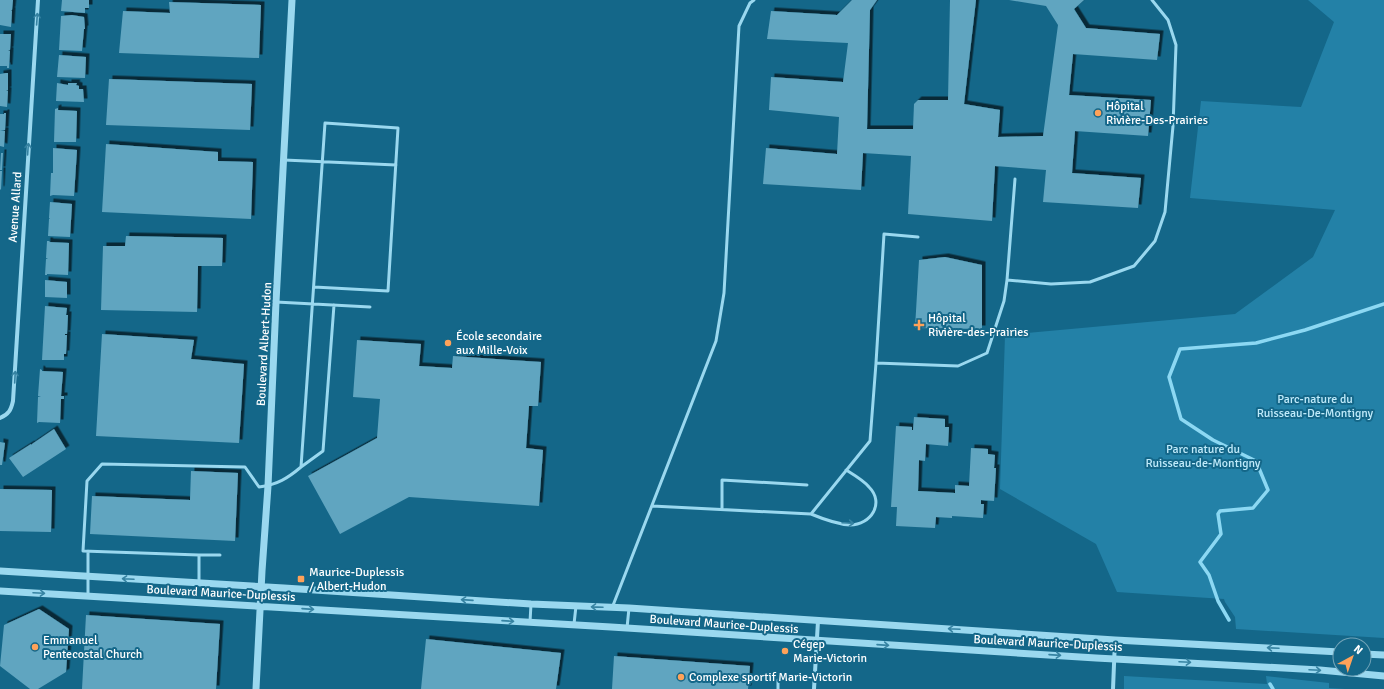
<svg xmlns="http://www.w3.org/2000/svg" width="1384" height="689" font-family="Signika,sans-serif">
<defs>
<filter id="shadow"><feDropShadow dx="3.5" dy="-3.5" stdDeviation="0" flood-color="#0009"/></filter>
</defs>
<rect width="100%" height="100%" fill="#146789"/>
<!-- green -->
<path fill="#2381a7" d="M1308,0H1384V638L1236,629L1235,617L1225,602L1224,599L1117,592L1096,544L1000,489L1005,335L1235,314L1313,257L1335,210L1190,198L1201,101L1301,107L1334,22Z
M1124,676L1267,684L1266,676L1329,683V688L1345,689H1124Z"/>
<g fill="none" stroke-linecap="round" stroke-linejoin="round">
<!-- stream -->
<path stroke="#8cd8f3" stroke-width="3.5" d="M1229,620L1218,601L1209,575L1200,562L1221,534L1218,514L1220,511L1253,508L1268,490L1256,461L1213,440L1181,419L1169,377L1180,349L1256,343L1305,330L1384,304
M1270,684L1273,689"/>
</g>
<!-- building -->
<path fill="#60a5c0" filter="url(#shadow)" d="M0,0H13L12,10L11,11H12L11,27L0,25Z
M62,0H89V8H85V13L61,11Z
M852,0H877L870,10L867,129H913L914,104L918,100H948L950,0H976L964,104L1000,110L998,137L1043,136L1058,25L1046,6L1009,0H1084L1074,9L1086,28L1160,34L1157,60L1073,54L1069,95L1151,100L1148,136L1075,131L1072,173L1141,178L1138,208L1043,202L1046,170L995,166L992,221L908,214L911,156L863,153L861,190L763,184L766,148L837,154L839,117L769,110L771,77L843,82L848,43L767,39L771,11L837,15Z
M169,2L261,5L259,58L119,53L123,11L170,13Z
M72,15L84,17L85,29H84L82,51L59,50L61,16Z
M0,34H11L10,50L8,51H10L9,68H7V66H0Z
M59,55L86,57L85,78L57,77Z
M6,73H8V90L6,91H8L7,107L0,106V74Z
M109,79L252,84L250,130L106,125Z
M57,83L68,85V83H77L76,85L79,86V89H83L84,102L56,101Z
M58,108V110L77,111L76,142H54L55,109Z
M4,113H6L5,130H0V114H4Z
M0,130L5,131L4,147L0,146Z
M106,144L218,152V161L253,162L251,219L102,212Z
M53,148L77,150L74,196L53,195L50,196L51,173H53Z
M1,153H3L2,170H0Z
M0,171H2L1,190L0,189Z
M50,202L72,204L70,237L48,236L49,219H50L49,218Z
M126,236L223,238L222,266H198L197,312L101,310L103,246H125Z
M47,241H50L49,242L69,243L68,275L47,274V275H45L46,259L48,258H46Z
M945,257L982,265V329L915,328L919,260Z
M45,280L67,282V298L45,297Z
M45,306L67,308L66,315H68L67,334H65V335H67L66,354H64V360H42Z
M102,334L194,340L191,359L244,364L239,443L96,436Z
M357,340L421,344L419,366L452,368L453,356L541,362L538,406H529L526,448L543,450L539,506L409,497L340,534L308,476L377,438L380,399L353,397Z
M40,369L42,370V371L63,372L61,396H64V399H61L60,423L39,422L37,423L38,397L41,396H38Z
M914,417L945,419V427H949L948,446L926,444L925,461L919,460L918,491L955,493V485L969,486L971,448L988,449V454L995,455L994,468H996L994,501L981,500V504H984L983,518L952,516V518L936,517L935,528L896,526L897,507H891L896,426L912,427V430H913Z
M54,429L66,449L23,477L9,458L31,444L32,445V444Z
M0,442L5,443L2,465H0Z
M191,471L238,473L235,541L90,534L92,496L190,500Z
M0,489L52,490L51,532L0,531Z
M39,609L69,629L66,672L38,689H30L0,666L4,625Z
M86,615L220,624L216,689H82Z
M426,639L561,653L556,689H421Z
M614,656L750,666L748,689H612Z"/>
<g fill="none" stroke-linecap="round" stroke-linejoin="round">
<!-- service -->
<path stroke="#9ad8ef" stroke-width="3" d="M284,160L396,165
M1007,280L1015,179
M314,287L388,291L398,128L325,123L301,467L323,451L334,305
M276,302L370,307
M876,363L884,234L918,237
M652,506L811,514L870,441L876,363L958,366L987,353L1004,301L1007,280L1051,284L1090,282L1134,266L1155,241L1165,212L1173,126L1176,45L1168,20L1152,0
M722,509V480L807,485
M811,514C823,519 836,524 850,525C871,525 885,503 869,487C863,480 854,475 846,470
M199,555H220
M199,582V555L83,551L87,481L102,464L245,467L259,487C277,485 288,478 301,467
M88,595V551
M612,608L716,341L724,293L739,26L750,3L754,0
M530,622L531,604
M574,624L576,606
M627,628L629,608
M778,689V680"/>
<!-- minor -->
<path stroke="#9ad8ef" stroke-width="4" d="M0,418C9,414 11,410 13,401L38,0
M814,689L818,621
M1113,689L1115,640"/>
<!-- tertiary -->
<path stroke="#9ad8ef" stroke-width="7" d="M0,571L284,588L531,604L629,608L1115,640L1340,652
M0,591L611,627L1096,658L1320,670L1384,676
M1364,654L1384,655
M256,689L262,571L268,486L276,302L292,0"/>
</g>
<!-- one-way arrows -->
<defs><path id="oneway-shaft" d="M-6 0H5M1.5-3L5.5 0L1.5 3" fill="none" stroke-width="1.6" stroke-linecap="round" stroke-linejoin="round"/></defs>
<g stroke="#3683a2">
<use href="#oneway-shaft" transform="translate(37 19) rotate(-86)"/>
<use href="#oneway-shaft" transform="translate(28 149) rotate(-86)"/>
<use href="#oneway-shaft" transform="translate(15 377) rotate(-87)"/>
<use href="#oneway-shaft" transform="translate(848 523) rotate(3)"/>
<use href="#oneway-shaft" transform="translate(128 579) rotate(-177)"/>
<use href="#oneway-shaft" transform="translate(39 593) rotate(3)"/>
<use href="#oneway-shaft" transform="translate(467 600) rotate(-176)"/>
<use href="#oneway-shaft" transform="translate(597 607) rotate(-178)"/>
<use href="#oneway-shaft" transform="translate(308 609) rotate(4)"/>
<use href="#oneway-shaft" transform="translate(508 621) rotate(4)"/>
<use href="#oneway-shaft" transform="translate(954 629) rotate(-177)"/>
<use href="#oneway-shaft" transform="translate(883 645) rotate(4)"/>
<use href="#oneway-shaft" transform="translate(1273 648) rotate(-177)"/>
<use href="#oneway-shaft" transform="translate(1055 655) rotate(4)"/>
<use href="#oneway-shaft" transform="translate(1185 662) rotate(3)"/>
<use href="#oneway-shaft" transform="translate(1315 670) rotate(3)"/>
</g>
<!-- markers -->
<g fill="#ffa259" stroke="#146789" stroke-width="1.5">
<circle cx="1098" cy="113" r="4"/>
<path d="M917 319h4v4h4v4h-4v4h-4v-4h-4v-4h4z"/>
<circle cx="448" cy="343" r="4"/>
<rect x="297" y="575" width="8" height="8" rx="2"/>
<circle cx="35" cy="647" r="4"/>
<circle cx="785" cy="651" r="4"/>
<circle cx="681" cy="677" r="4"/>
</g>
<g text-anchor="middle" stroke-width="4" stroke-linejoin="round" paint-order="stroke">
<!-- poi labels -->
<g font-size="12" fill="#fff" stroke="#146789" text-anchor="start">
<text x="1106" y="110">Hôpital<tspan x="1106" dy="14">Rivière-Des-Prairies</tspan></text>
<text x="928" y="322">Hôpital<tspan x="928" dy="14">Rivière-des-Prairies</tspan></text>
<text x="456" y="340">École secondaire<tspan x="456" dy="14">aux Mille-Voix</tspan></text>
<text x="309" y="576">Maurice-Duplessis<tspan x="309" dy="14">/ Albert-Hudon</tspan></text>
<text x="43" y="644">Emmanuel<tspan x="43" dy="14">Pentecostal Church</tspan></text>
<text x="793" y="648">Cégep<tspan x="793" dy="14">Marie-Victorin</tspan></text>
<text x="689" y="681">Complexe sportif Marie-Victorin</text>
</g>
<!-- street labels -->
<g font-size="12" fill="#fff" stroke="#146789">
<text transform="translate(15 207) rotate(-86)" y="4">Avenue Allard</text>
<text transform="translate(264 344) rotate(-87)" y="4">Boulevard Albert-Hudon</text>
<text transform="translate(221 593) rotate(3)" y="4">Boulevard Maurice-Duplessis</text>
<text transform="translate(724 624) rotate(4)" y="4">Boulevard Maurice-Duplessis</text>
<text transform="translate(1048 643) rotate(3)" y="4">Boulevard Maurice-Duplessis</text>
</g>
<!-- park labels -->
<g font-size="12" fill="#c0ebfb" stroke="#146789">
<text x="1315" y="403">Parc-nature du<tspan x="1315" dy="14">Ruisseau-De-Montigny</tspan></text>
<text x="1203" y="453">Parc nature du<tspan x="1203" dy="14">Ruisseau-de-Montigny</tspan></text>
</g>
</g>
<!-- north arrow -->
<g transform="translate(1352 657) rotate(40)"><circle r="19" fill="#146789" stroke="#72a4b8"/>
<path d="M0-3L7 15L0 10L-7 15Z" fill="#ffa259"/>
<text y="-6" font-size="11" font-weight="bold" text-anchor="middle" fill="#ffffff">N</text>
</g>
</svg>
